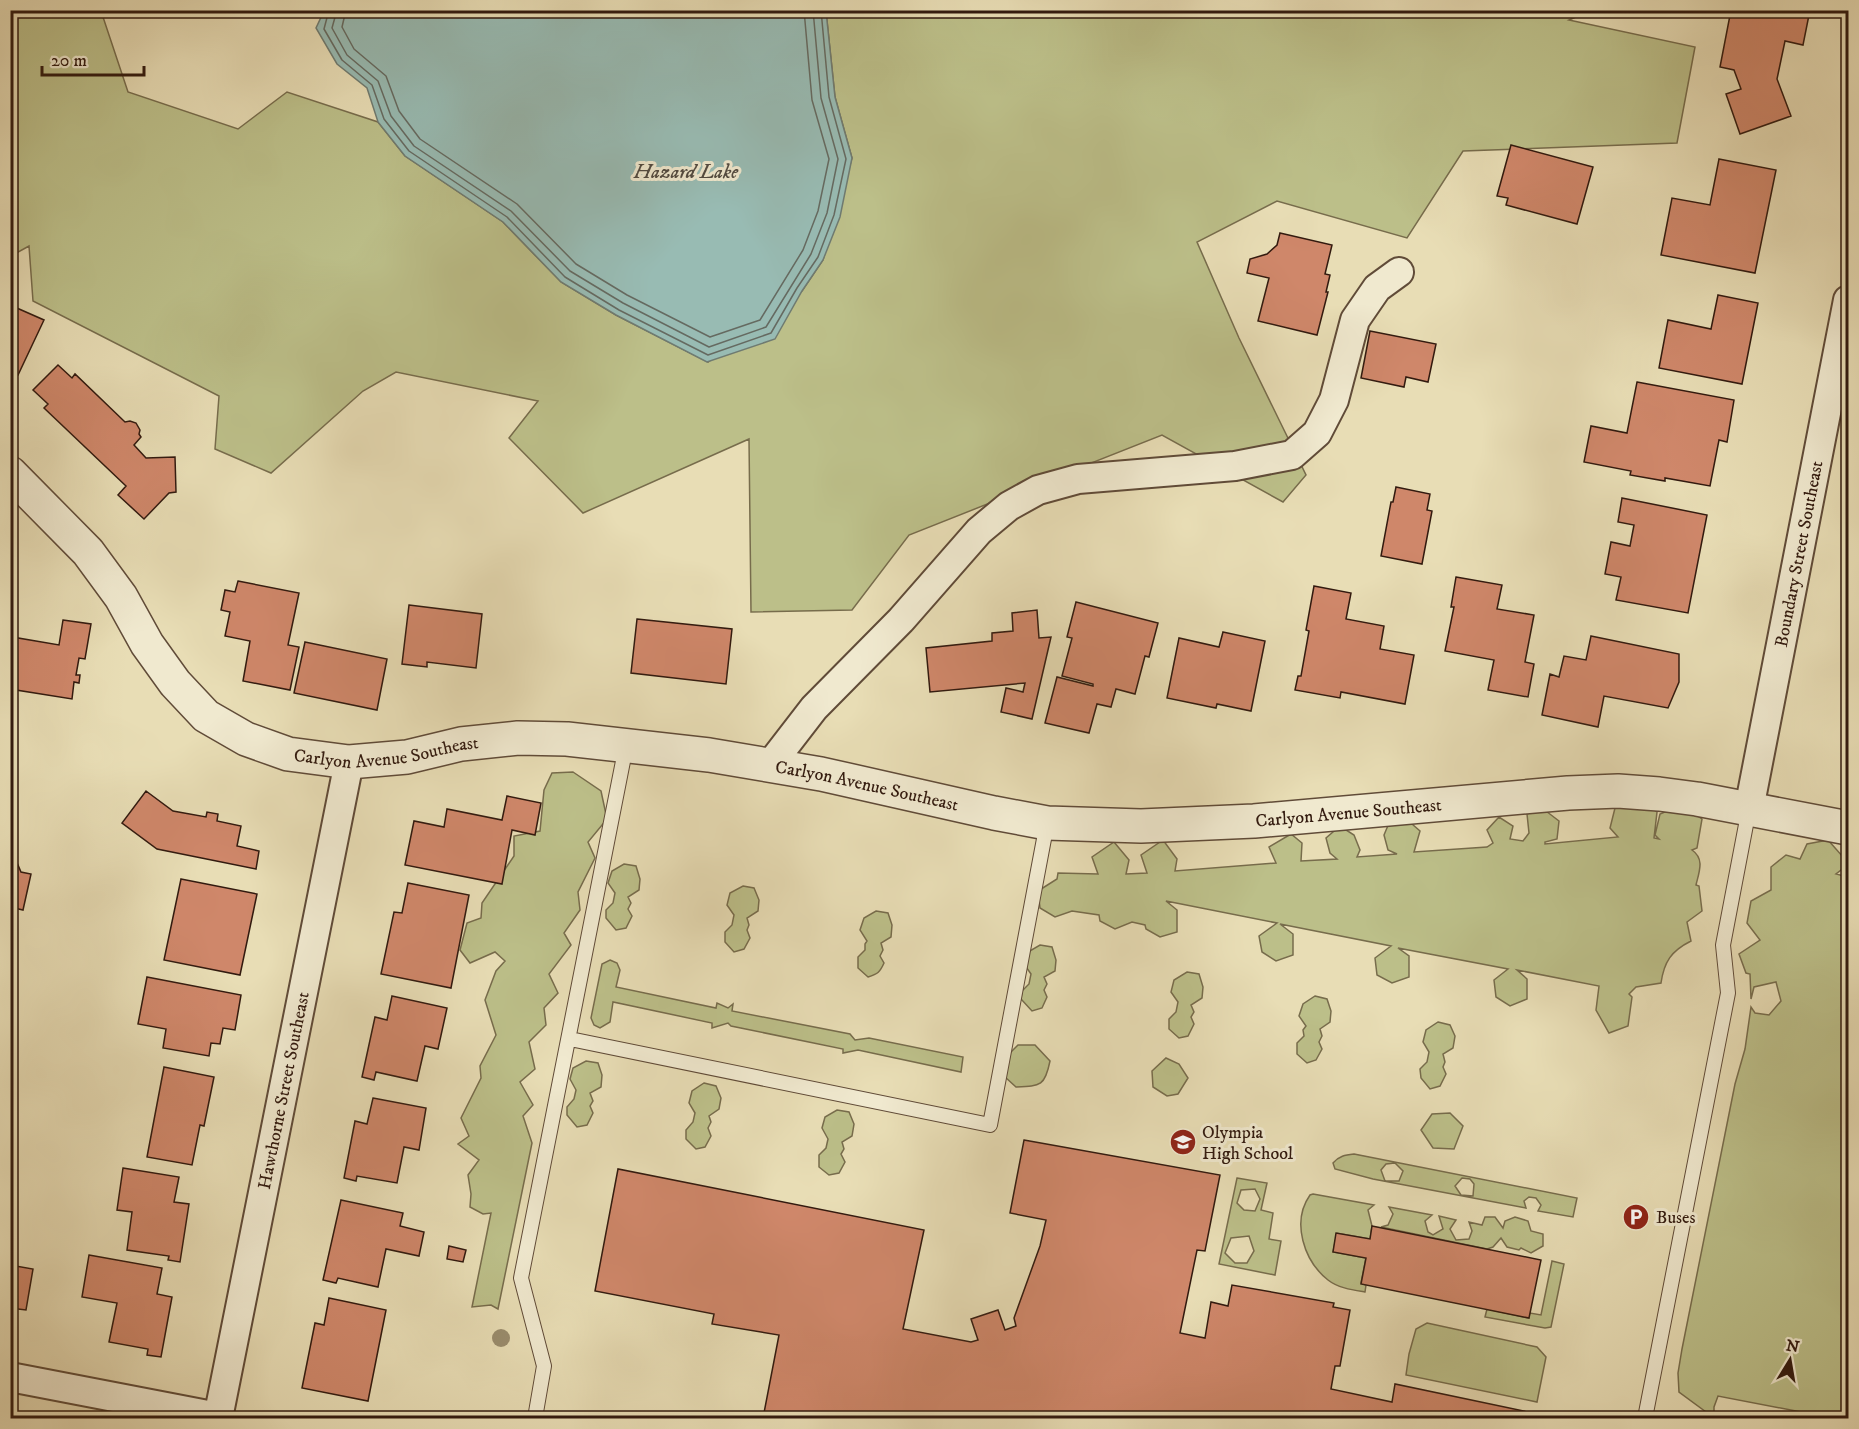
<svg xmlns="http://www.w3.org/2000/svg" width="1859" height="1429" font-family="'IM FELL DW Pica',serif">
<rect width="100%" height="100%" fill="#e8ddb5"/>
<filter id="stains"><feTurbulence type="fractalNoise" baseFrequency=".00333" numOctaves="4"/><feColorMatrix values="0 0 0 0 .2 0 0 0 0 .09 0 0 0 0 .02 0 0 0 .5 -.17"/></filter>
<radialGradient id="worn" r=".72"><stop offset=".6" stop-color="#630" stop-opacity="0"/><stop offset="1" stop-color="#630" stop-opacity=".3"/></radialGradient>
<!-- green -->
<path fill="#bcbf89" stroke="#776c4c" stroke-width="1.5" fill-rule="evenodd" d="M1592,10L1569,20L1695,47L1677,143L1463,151L1407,238L1277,201L1197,242L1239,338L1306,475L1283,502L1162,435L909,535L852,610L751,612L749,439L583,513L509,438L538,401L396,372L363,391L271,473L215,449L219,396L33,301L29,246L11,256V11H101L128,92L238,129L287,92L378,122L405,156L503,222L561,282L616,315L708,362L802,291L823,260L852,158L835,97L826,11Z
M573,772L601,791L607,819L588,842L595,858L578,892L580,910L564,933L571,945L549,974L558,993L544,1008L546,1025L529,1042L535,1069L520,1082L533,1105L523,1116L532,1143L498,1309L491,1305L472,1307L491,1213L483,1214L470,1207L471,1194L468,1175L479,1160L458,1144L469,1136L461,1118L481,1078L480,1066L496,1035L485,1000L496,971L505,961L495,952L470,963L460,950L467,923L481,918L482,903L514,856V836L540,831L544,790L552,773Z
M1636,798L1657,812L1654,838L1659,839L1655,835L1660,814L1681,805L1702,819L1697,848L1692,850C1705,859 1699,872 1696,885L1699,886L1702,911L1687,922L1691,941C1671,951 1664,962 1661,983L1636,987L1629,994L1632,997L1628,1026L1609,1033L1596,1010L1599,986L1517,970L1527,979V999L1510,1006L1496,997L1494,980L1508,969L1398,948L1409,956V977L1392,983L1377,975L1375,958L1391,946L1280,924L1293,934V955L1276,961L1262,952L1259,936L1277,923L1166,901L1177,910V932L1160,937L1146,929L1145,925L1132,922L1115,929L1100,921L1099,915L1072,911L1055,917L1040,908L1038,891L1057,879L1058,873L1098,874L1092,857L1114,842L1129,860L1126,874L1147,873L1141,855L1163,840L1177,859L1175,871L1276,863L1269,847L1291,834L1302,843L1301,861L1337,859L1330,853L1326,838L1340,826L1354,835L1360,850L1357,857L1397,854L1388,850L1384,835L1389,823L1404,817L1420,831L1414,852L1487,847L1493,843L1487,830L1499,817L1513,826L1510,839L1523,841L1529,833L1527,814L1542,808L1559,821L1557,839L1545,842V844L1618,837L1610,828L1615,808Z
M1828,840L1843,857L1848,852V872L1845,867L1836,874L1848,877V1418H1832L1718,1396L1714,1407V1418H1710L1706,1412L1679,1392L1678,1373L1682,1349L1735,1084L1745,1049L1751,1007L1755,1013L1769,1015L1781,1001L1776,982L1754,987L1751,999L1750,974L1746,973L1739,954L1760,940L1747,923L1751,901L1771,890V867L1786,855L1800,859L1807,844Z
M624,864L636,866L640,879L639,890L628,897L631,903L628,909L632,916L626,928L616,930L606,918V910L613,903L615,893L608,883L612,871Z
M743,886L754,888L759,900L758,911L747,918L749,925L747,930L750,938L744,949L734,952L725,942V932L732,925L734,915L727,905L730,893Z
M876,911L888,913L892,925L891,937L881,943L883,950L880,956L884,963C880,972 878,974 868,977L858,968V957L865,950V944L867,941L860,930L864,918Z
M1040,945L1052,947L1056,960L1055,971L1044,977L1047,984L1044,990L1047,997L1042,1008L1032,1011L1021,999L1022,991L1029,984L1031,974L1024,964L1028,952Z
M610,960L617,963L620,970L616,987L716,1008L717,1003L728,1008L733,1004L732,1011L850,1034L855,1040L869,1038L963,1057L961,1072L858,1050L843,1053V1049L731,1026L728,1023L712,1028V1023L613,1002L610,1022L600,1028L594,1025L591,1018L602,964Z
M1187,972L1199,974L1203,987L1202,998L1191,1005L1194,1012L1191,1017L1194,1024L1188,1036L1179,1038L1169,1029V1019L1176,1012L1178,1002L1171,992L1174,980Z
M1315,996L1327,999L1331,1011L1330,1022L1320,1029L1322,1036L1319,1042L1322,1049L1316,1060L1307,1063L1297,1054V1043L1304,1036L1303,1030L1306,1026L1299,1016L1303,1004Z
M1438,1022L1450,1025L1455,1036L1453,1048L1443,1054L1445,1062L1443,1067L1446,1074L1440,1086L1430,1089L1421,1078L1420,1069L1427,1062L1429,1052L1423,1042L1426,1030Z
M1018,1045H1035L1050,1061C1045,1086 1041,1086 1016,1087L1005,1077V1058Z
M1166,1058L1179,1064L1188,1078L1178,1094L1167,1096L1153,1087L1152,1071Z
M586,1061L598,1063L602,1075L601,1087L590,1093L593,1101L590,1106L593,1113L587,1125L577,1127L567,1115V1107L574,1099L576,1090L570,1079L573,1068Z
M704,1083L716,1086L721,1098L719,1109L709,1116L711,1122L708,1128L711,1136L705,1147L696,1149L686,1139V1130L693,1122L695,1113L689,1103L692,1091Z
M837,1110L849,1112L854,1124L852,1136L842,1142L844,1149L841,1154L845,1162L839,1173L829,1175L819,1167V1155L826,1148L828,1139L822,1128L825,1117Z
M1450,1113L1463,1126L1454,1149L1433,1148L1421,1130L1432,1114Z
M1354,1154L1577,1198L1573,1217L1538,1211L1541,1205L1536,1198L1529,1197L1524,1201L1526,1208L1373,1179L1335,1169L1333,1163C1339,1156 1345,1155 1354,1154ZM1395,1163L1403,1171L1399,1181H1385L1381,1170L1386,1164ZM1462,1178L1470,1179L1474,1184L1473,1196L1461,1195L1455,1186Z
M1237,1178L1267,1183L1261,1210L1273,1213L1269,1239L1281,1241L1275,1275L1219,1264ZM1255,1189L1260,1199L1255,1211L1244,1210L1237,1203L1241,1190ZM1249,1236L1254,1251L1247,1263H1235L1225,1253L1231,1238Z
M1313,1194L1374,1205L1368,1210L1372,1226L1370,1239L1337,1233L1333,1252L1366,1258L1361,1283L1366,1285L1365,1292C1353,1290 1338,1288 1328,1280C1304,1261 1291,1222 1310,1195Z
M1389,1207L1432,1215L1425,1221L1428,1232L1433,1235L1443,1229L1439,1216L1456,1220L1450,1229L1456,1240L1469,1239L1472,1231L1469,1222L1482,1225L1485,1217H1495L1503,1228L1505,1221L1515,1217L1528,1221L1531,1231L1543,1234V1246L1531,1253L1521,1248L1519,1250L1507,1247L1501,1238L1493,1247L1487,1249L1381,1227L1388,1225L1393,1214Z
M1552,1261L1564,1264L1551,1327L1545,1328L1485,1317L1487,1309L1528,1318L1530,1313L1541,1315Z
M1427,1323L1537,1347L1546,1357L1537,1402L1406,1375L1409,1354L1416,1329Z"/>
<!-- water -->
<path fill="#98bbb3" stroke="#6f7b71" stroke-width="1.5" d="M324,11H826L835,97L852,158L840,217L823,260L802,291L775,339L707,362L616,315L561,282L503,222L405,156L378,122L367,88L337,64L316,28Z"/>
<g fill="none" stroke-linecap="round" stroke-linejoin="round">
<!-- shore -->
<path stroke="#656a61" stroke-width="1.5" d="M329,10L324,29L342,60L372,85L384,119L409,151L507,217L565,277L619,310L708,355L771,333L797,288L818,257L834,215L846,159L829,97L821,10
M337,10L332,28L347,55L378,81L391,116L414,146L511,211L570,271L623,303L709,347L766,327L811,254L827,213L838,159L821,98L813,10
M346,10L342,27L354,49L386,76L399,111L420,139L517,204L576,264L627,295L710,337L760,320L803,250L818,211L829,159L812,100L804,10"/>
</g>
<!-- building -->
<path fill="#cf876a" stroke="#321a0f" stroke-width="1.5" d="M1731,10H1810L1803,45L1785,41L1777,79L1791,116L1740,134L1726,94L1741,89L1734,70L1720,67Z
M1511,145L1593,167L1577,224L1506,205L1508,198L1497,196Z
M1719,159L1776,170L1755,273L1661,255L1672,198L1710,205Z
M1280,233L1332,245L1325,274L1330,275L1326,292H1328L1317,335L1258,321L1269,278L1247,273L1250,259L1267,254L1277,245Z
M1718,295L1758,303L1742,384L1659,368L1668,320L1711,329Z
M10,305L44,320L18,375L10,372Z
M1370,331L1436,344L1428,382L1406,377L1404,387L1361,378Z
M58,365L72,378L75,374L125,422L130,421L136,423L140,430L139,434L141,437L134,445L146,458L175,457L176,492L169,493L144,519L118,495L126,486L44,408L48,404L33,390Z
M1637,382L1734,400L1727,442L1719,440L1710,486L1665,478V481L1630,475L1631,471L1584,462L1591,426L1627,433Z
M1396,487L1430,494L1427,510L1432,511L1422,564L1381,556L1391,502H1393Z
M1622,498L1707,515L1688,613L1616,600L1621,577L1605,574L1611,542L1630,546L1634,525L1618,522Z
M1456,577L1502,585L1497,609L1534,615L1525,662L1534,664L1528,697L1488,690L1494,660L1445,651L1454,607H1451Z
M238,581L299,593L288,645L299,647L290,690L243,681L250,641L225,636L230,612L221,610L225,590L235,592Z
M1314,586L1351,593L1346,619L1384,626L1380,649L1414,655L1405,704L1341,692L1340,698L1295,690L1298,676H1301L1309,631L1306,630Z
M1076,602L1158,623L1149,657L1145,656L1135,694L1116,689L1111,707L1097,704L1089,733L1045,723L1057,677L1093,686V684L1062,676L1072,638L1067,637Z
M409,605L482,614L476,668L427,662V667L402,664Z
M1037,610L1039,638L1051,637L1032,719L1001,712L1006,688L1023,692L1025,683L930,692L926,648L992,641V633L1013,631L1012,613Z
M637,619L732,629L726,684L631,673Z
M63,620L91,624L85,659L79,658L76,675H80L79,683L74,682L72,699L10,689L12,637L59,645Z
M1223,632L1265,641L1251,711L1217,704L1216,708L1167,698L1179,638L1219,647Z
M1591,636L1679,654V682L1668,708L1604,696L1598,727L1542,715L1550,674L1559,677L1564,656L1586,660Z
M305,642L387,659L377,710L294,693Z
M146,791L173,811L206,817L207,812L218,814L217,821L241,826L237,846L259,851L256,869L157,849L122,823Z
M507,796L541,803L535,835L512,830L502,884L405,865L414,821L444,827L447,809L502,820Z
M10,849L17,850L15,858L21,872L31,874L23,910L10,907Z
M181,879L257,894L240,975L164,960Z
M408,883L469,895L451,988L381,974L394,912L402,913Z
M10,940L17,941L10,976Z
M147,977L241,995L235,1030L223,1028L220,1044L211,1043L209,1056L163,1048L166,1029L138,1024Z
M392,996L447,1008L438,1049L425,1046L417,1081L376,1072L374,1080L362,1077L375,1017L387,1020Z
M164,1067L214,1077L204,1126L200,1125L192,1165L147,1157Z
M373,1098L426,1108L419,1150L404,1147L397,1183L357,1176L356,1181L344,1178L355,1121L367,1124Z
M1024,1140L1220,1175L1205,1251L1197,1250L1180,1333L1205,1338L1211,1302L1228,1306L1232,1285L1334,1303L1333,1307L1350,1310L1340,1366H1335L1331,1389L1392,1402L1395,1384L1528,1412L1527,1418H763L779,1335L712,1324L714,1314L595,1291L618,1169L924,1230L903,1329L971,1342L978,1340L971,1319L998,1310L1005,1330L1016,1326L1014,1318L1040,1246L1046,1220L1010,1213Z
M123,1168L179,1177L174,1202L189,1204L180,1262L168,1260L169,1256L127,1250L132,1212L117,1210Z
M341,1200L403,1213L400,1226L424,1232L419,1256L386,1249L378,1287L338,1278L336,1283L323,1280Z
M1372,1226L1541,1260L1529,1318L1361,1284L1366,1258L1333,1252L1336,1233L1370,1239Z
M449,1246L466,1250L463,1262L447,1259Z
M89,1255L162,1268L157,1294L172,1297L161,1357L147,1355L148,1349L109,1342L117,1303L82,1297Z
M10,1265L33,1269L26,1310L10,1308Z
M329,1298L386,1310L368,1401L302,1388L315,1323L324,1325Z"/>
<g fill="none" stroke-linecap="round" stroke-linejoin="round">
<defs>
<path id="service" d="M570,1039L990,1125L1047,823
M535,1418L544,1366L521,1278L626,746
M1645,1418L1728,993L1723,945L1749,809"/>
<g id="minor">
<path d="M770,765L814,708L901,620L979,531L1009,506L1038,490L1078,479L1235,466L1292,455L1317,433L1334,400L1355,320L1377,288L1399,272"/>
<path id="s1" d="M1749,809L1848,300"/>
<path d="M10,1377L218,1417"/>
<path id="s2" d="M218,1418L349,762"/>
</g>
<g id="tertiary">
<path id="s3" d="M10,473L88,552L121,597L147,644L175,683L206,716L246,739L288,754L349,762L407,757L461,744L518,738L567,739L709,755L821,774L994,813L1047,823L1141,826L1254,821L1568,793L1618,791L1659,794L1697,799L1848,828"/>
</g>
</defs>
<!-- service casing -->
<use href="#service" stroke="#604b38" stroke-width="16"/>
<!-- minor casing -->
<use href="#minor" stroke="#604b38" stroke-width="32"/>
<!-- tertiary casing -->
<use href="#tertiary" stroke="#604b38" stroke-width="36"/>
<!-- service -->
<use href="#service" stroke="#f0e9cf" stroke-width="14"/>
<!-- minor -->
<use href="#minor" stroke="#f0e9cf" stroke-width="28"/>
<!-- tertiary -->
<use href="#tertiary" stroke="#f0e9cf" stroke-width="33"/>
</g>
<!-- trees -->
<circle fill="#9a8d6e" cx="501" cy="1338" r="9"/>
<!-- icons -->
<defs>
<symbol id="school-disc" viewBox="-11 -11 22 22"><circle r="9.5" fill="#8f2418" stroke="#f0e9cf"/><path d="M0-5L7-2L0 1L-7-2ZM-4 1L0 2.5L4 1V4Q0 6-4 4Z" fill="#fff"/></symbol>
<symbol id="parking-disc" viewBox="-11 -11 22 22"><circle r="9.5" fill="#8f2418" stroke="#f0e9cf"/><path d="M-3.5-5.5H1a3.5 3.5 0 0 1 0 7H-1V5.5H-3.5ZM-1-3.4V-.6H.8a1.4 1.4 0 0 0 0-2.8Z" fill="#fff"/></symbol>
</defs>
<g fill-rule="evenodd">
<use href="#school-disc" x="1168" y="1127" width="30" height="30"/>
<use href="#parking-disc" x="1621" y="1202" width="30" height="30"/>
</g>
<g text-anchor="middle" stroke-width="6" stroke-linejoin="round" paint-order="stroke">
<!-- street labels -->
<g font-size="18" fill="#321a0f" stroke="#f0e9cf">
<text dy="6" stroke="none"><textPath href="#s1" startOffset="260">Boundary Street Southeast</textPath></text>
<text dy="6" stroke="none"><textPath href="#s3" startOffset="504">Carlyon Avenue Southeast</textPath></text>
<text dy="6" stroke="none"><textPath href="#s3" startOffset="990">Carlyon Avenue Southeast</textPath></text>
<text dy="6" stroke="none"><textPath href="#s3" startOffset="1476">Carlyon Avenue Southeast</textPath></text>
<text dy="6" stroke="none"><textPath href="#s2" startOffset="334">Hawthorne Street Southeast</textPath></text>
</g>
<!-- poi labels -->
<g font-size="18" fill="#321a0f" stroke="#f0e9cf" text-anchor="start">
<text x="1202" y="1138">Olympia<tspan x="1202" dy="21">High School</tspan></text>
<text x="1656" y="1223">Buses</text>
</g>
<!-- water labels -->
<g font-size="20" font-style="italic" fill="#514a40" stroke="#f0e9cf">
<text x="686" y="178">Hazard Lake</text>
</g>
</g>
<!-- margin -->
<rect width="1859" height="1429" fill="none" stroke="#e8ddb5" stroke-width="36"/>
<rect x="12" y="12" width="1835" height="1405" fill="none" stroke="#321a0f" stroke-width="3"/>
<rect x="18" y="18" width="1823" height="1393" fill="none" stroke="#321a0f" stroke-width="1.5"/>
<!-- north arrow -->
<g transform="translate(1790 1360) rotate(11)" stroke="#f0e9cf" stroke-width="4.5" paint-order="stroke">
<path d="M0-4.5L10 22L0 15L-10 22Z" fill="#321a0f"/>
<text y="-9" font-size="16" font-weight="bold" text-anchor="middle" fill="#321a0f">N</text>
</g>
<!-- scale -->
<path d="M42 66v9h102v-9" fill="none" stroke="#321a0f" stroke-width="3"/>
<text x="51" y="66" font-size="18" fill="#321a0f" stroke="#f0e9cf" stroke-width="4.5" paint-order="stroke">20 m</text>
<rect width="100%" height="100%" filter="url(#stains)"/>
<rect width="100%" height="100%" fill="url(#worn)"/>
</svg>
